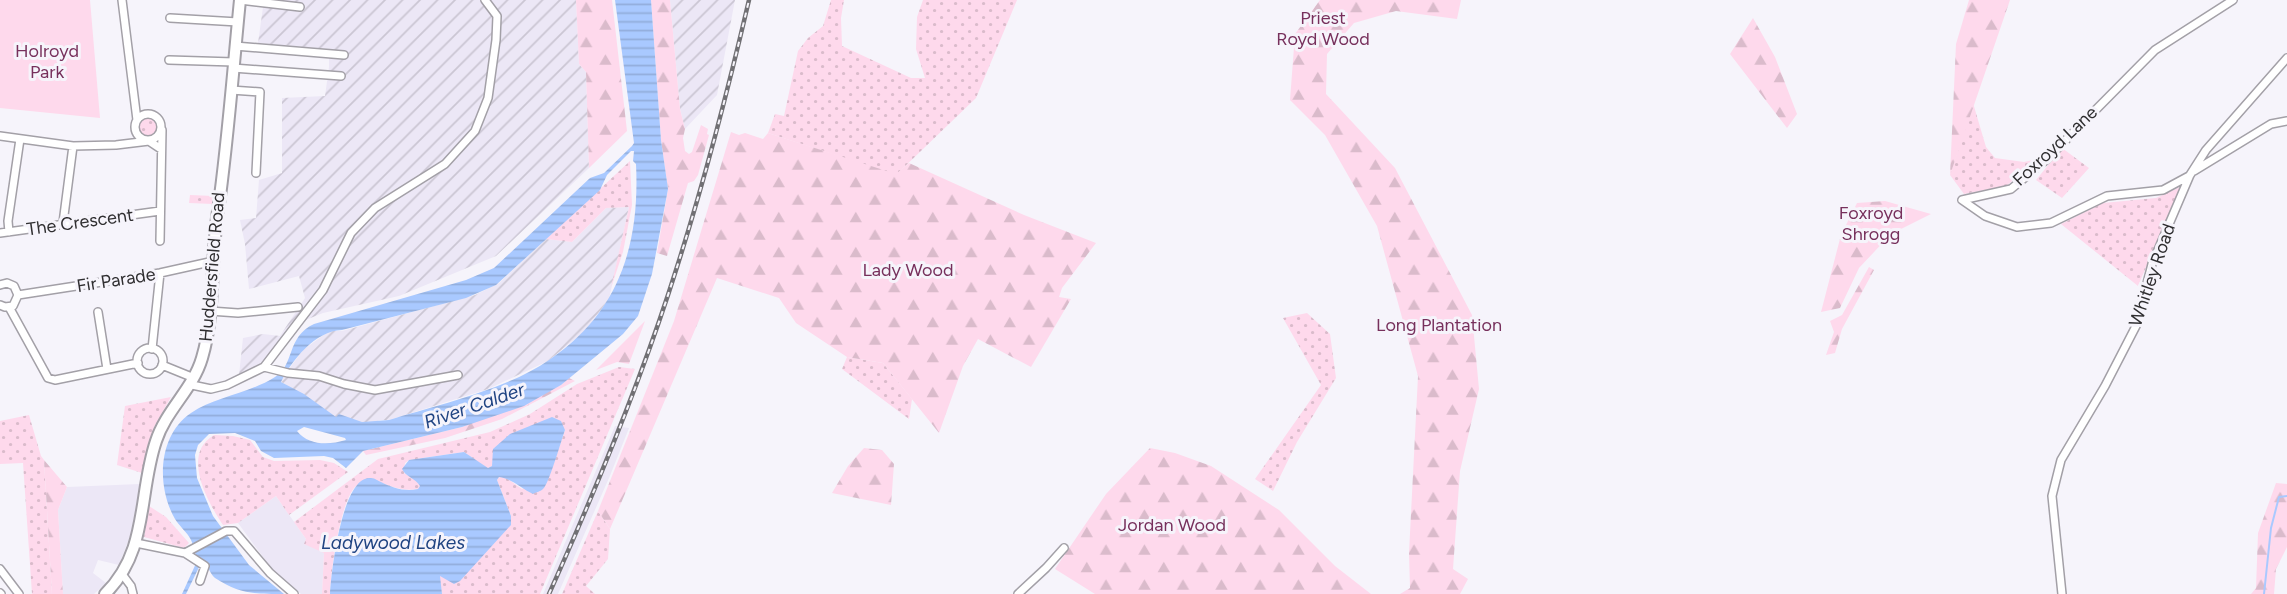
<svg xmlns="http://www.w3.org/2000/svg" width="2287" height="594" font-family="Figtree,sans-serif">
<defs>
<pattern id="industrial-furrows" width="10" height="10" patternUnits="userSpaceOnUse" patternTransform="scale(1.75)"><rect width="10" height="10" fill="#ece7f6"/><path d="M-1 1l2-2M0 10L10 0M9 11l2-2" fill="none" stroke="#cbc6d3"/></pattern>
<pattern id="grass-dots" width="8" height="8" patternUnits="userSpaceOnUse" patternTransform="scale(1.75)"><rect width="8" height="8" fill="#fed9ec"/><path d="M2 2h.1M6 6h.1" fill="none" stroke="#dabbcb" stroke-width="1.8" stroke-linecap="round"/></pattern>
<pattern id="forest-firs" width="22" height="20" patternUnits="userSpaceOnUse" patternTransform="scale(1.75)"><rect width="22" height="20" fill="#fed9ec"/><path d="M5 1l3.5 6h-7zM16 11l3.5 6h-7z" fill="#dabbcb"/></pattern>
<pattern id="water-rules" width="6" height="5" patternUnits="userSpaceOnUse" patternTransform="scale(1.75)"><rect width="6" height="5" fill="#a9c9ff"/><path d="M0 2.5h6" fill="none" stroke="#92addb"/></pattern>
</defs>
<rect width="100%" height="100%" fill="#f6f4fb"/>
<!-- built -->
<path fill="#ece7f6" d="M615,426L629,428L609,478L558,594H543Z
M140,484L131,534L119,565L98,560L93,573L106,583L94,594H63L58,510L67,487Z
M276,496L306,539L324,553L322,594H301L271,568L238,523Z"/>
<!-- industrial -->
<path fill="url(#industrial-furrows)" d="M264,0H576L579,64L586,72L589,168L496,256L399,296L323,313L293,325L264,362L239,375L243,338L263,334L280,336L305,298L299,276L249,289L245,244L240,220L256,218L259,180L282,173V98L325,96L329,67V49L258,43Z
M670,0H735L717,95L685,129L680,109Z
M629,207L609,299L585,331L548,361L488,389L389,420H380L371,424L335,417L280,381L303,350L329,331H342L475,295L499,283L546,239L572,242L606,208Z"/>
<!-- grass -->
<path fill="url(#grass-dots)" d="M831,0H844L841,18L842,46L911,78H925L916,49L917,17L923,0H1017L976,98L896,175L768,133L775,114L784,116L798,51L808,38L823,26Z
M1973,103L1986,147L1995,158L2024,162L2041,158L2006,186L1964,194L1950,175Z
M135 127a13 13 0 1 1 26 0a13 13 0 1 1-26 0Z
M2062,148L2089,168L2062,198L2036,180Z
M630,161L632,205L623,252L611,288L629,207L606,208L572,242L546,239Z
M2180,187L2138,286L2061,224L2103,203L2156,198Z
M190,195L214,196L213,204L189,203Z
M1307,313L1330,334L1336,378L1297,442L1273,491L1255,479L1321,385L1283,318Z
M847,357L883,363L912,399L909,419L842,369Z
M619,367L635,369L540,594H442L439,575L511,516L497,480L499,477H505L522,489L551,471L565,430L493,458L492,466L488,469L464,452L409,460L405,463L404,473L417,481L420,486L418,489C401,492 386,485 371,478C367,480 360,483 356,486C340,501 331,571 330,594H322L324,553L304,544L306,539L294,522L378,459L490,432L530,414L577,384Z
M171,397L154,427L142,473L117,465L125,406Z
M29,415L41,456L44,460L52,594H32L23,463L0,464V421Z
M214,435L233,436L250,440L263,457L274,461L320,460L334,463L348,472L289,515L276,496L238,523L223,525C207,501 181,454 214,435Z
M149,506L166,517L189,543L184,548L144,537Z
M598,511L610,529L608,559L586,586L595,594H562Z"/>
<!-- forest -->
<path fill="url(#forest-firs)" d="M576,0H612L627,131L589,168L586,72L579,64Z
M651,0H670L680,109L685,129L683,138L685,151L689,154L692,152L701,125L708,129L707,134L709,135L698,175L694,181L688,183L667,256L657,253L668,189L661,140Z
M1320,0H1461L1457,19L1396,11L1354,23L1327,54L1326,94L1395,168L1472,315L1479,389L1460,471L1453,569L1468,579L1460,594H1400L1410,588L1409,553L1418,376L1377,226L1325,135L1290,100L1295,34Z
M1969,0H2010L1950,175L1956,44Z
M1753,18L1775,57L1797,114L1787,128L1730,54Z
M731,132L739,135L745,133L763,139L768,133L896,174L909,163L1024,215L1096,243L1062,288L1059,297L1071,299L1031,367L978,339L963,366L939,433L883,363L847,357L796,323L779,298L717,278L610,529L598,511L674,321Z
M1885,201L1931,214L1891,234L1859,268L1840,308L1821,312L1841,235L1857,203Z
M1869,267L1874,270L1842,329L1835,353L1826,355L1834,332L1830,321L1842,315Z
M645,321L629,364L617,362L596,370Z
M569,378L575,381L502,419L445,438L366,455L363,451L462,427L561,385Z
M864,448L882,450L894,464L891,505L832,493L848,466Z
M1150,448L1175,453L1211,466L1279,510L1335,566L1371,594H1095L1055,569L1106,494Z
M44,460L67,487L58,510L63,594H52Z
M2276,483L2287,484V547L2276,569L2274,594H2251L2256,588L2258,533Z"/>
<!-- park -->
<path fill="#fed9ec" d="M0,0H90L100,118L0,108Z"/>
<!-- water -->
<path fill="url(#water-rules)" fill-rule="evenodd" d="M615,0H651L661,140L668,189L652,274L638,316L623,334L561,385L524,406L462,427L363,451L346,468L333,458L324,456L274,458L261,451L255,441L235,433L209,434L198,445L195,455L197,478L213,516L249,565L284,594C253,594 240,594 215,578C209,573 209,565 202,561L186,594H182L198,559C194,553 194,546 191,540C187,532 179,526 175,519C156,486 158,435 191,413C215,397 250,393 275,377C295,365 286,337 314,324L466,280L494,268L590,178L604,173L632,146L634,143ZM631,151H634L633,161L636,164C640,245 619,313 549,360C508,389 437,405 389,420L362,422L339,414L336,417L304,394L281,382C292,360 315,331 342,330L466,298L496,285L600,190L607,175ZM304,427L345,438L346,440C329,445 309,446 297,431Z
M552,417L561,421L565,430C561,441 549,484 543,489C540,492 536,492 533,494C522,489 511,478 499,477L497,480L511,516V525L460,581L454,584L440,576L442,594H330C331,574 342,474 371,478C375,478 378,481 381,482C393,488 405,492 418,489L420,486C415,478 406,477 402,469L409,460L464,452L488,468L492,466L493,449L510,434Z"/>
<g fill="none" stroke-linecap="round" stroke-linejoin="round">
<!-- stream -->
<path stroke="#a9c9ff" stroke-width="2" d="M2264,594L2271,528L2279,497L2287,496"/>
<defs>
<path id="minor" d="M122,0L137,120
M240,0L300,7
M170,18L238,22
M235,46L344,55
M169,60L234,62
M233,68L341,76
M231,90L260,92L256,173
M135 127a13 13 0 1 1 26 0a13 13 0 1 1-26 0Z
M0,136L73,146L116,145L149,141L161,149
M2194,171L2271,124L2287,121
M2189,176L2163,190L2107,196L2051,223L2017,227L1985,216L1962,200L2011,189L2046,160L2155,50L2233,0
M63,223L73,146
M9,232L8,221L20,139
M0,233L160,211
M160,241L162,130
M0,285L7,283L14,286L18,295L13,306L5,307L0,305
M18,295L160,273L214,261
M9,307L48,378L55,380L138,363
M210,311L238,313L298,307
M98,312L107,369
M137 361a13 13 0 1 1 26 0a13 13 0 1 1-26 0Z
M152,349L160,273
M162,365L194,378
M264,367L288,373L319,376L344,384L375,390L458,375
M192,385L211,389L227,385L264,367L323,290L351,233L375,208L445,164L475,131L488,98L496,40L497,16L485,0
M136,543L185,553L226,531H234L270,573L294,594
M185,553L205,566L200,581
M0,569L19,594
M122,574L131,586L133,594
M0,593L1,594
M1018,594L1046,568L1064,548
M2062,594L2052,496L2061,460L2105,386L2136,326L2152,264L2190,175L2206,150L2287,58"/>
<path id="highway" d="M105,594C149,551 138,494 156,441C166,410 193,389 202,358C216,311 210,259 218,211C228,141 233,70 240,0"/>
</defs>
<!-- minor casing -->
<use href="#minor" stroke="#a3a0a7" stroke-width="10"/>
<!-- highway casing -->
<use href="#highway" stroke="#a3a0a7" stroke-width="14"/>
<!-- minor -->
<use href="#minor" stroke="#fff" stroke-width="7"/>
<!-- highway -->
<use href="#highway" stroke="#fff" stroke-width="10"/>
<defs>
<path id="rail" d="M549,594C597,487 642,379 677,267C705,179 728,90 749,0"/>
</defs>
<!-- rail casing -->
<use href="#rail" stroke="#717074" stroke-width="4.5"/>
<!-- rail -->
<use href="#rail" stroke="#f6f4fb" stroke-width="2" stroke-dasharray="5" stroke-linecap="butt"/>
</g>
<g text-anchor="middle" stroke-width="6" stroke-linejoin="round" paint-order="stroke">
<!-- park labels -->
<g font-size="18" fill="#77305c" stroke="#f6f4fb">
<text x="1323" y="24">Priest<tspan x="1323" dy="21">Royd Wood</tspan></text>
<text x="47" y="57">Holroyd<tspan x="47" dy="21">Park</tspan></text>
<text x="1871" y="219">Foxroyd<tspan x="1871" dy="21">Shrogg</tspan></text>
<text x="908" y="276">Lady Wood</text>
<text x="1439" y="331">Long Plantation</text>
<text x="1172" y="531">Jordan Wood</text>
</g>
<!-- street labels -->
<g font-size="18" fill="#2f2e30" stroke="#f6f4fb">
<text transform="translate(2055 146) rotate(-43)" y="6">Foxroyd Lane</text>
<text transform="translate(80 222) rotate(-8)" y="6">The Crescent</text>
<text transform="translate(212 267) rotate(-85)" y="6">Huddersfield Road</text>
<text transform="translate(2152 275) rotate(-71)" y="6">Whitley Road</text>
<text transform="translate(116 280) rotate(-9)" y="6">Fir Parade</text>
</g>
<!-- water labels -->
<g font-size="19" font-style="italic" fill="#204483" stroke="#f6f4fb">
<text transform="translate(474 405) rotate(-19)" y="7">River Calder</text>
<text x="393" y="549">Ladywood Lakes</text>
</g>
</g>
</svg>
